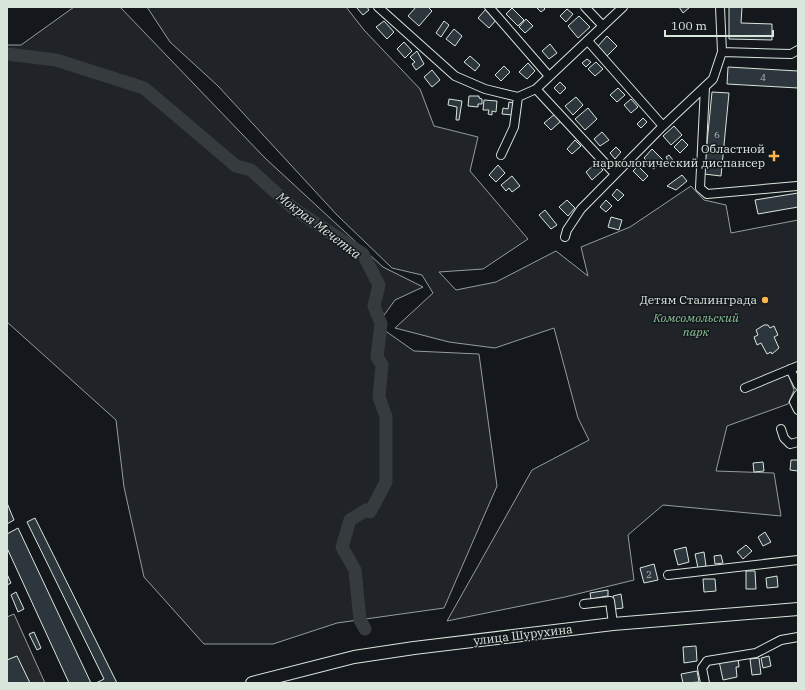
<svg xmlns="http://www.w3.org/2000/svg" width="805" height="690" font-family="'IBM Plex Serif',serif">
<rect width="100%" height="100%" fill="#14181c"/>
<!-- green -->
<path fill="#202428" stroke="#939e99" d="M74,7H120L265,158L383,267L423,287L395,300L377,325L414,351L479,354L497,486L444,608L337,623L273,644H204L144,577L124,487L116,420L7,322V45H21Z
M147,7H346L364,30L420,89L434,126L478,137L470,171L528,239L483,269L439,272L456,290L496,282L556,251L588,276L581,247L630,227L691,186L704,200L726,205L731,233L798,220V362L786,368L794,390L788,404L727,426L716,471L774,473L781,516L663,505L628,535L634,580L565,597L447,621L532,470L589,440L578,418L554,328L495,348L449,342L395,328L433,293L422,275L392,268L337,215L218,86L170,42Z"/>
<!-- parking -->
<path fill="#24282b" stroke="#939e99" d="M14,614L45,683H7V617Z"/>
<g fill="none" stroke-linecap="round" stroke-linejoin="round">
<!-- river -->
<path stroke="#363b3e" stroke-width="13" d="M7,54L56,60L144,88L236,166L251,170L294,209L363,254L379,285L374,306L381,324L377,357L382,365L379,397L386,417V482L370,512L366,510L350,520L342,547L355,570L360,620L365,629"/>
</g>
<!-- building -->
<path fill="#2c363c" stroke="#d8e6dc" d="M356,7H367L369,10L363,15Z
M416,7H428L432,11L419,26L408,16Z
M536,7H543L545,9L541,12Z
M679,7H690L683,13Z
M729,7H742L741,23L772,24V40L729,39Z
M512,8L524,20L518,26L506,14Z
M486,9L497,19L489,28L478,18Z
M567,9L573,14L566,22L560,16Z
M579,16L590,27L578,38L568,26Z
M526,19L533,26L525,33L519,27Z
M384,21L394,32L387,39L376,27Z
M444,21L449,25L441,37L436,33Z
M454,29L462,36L455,46L446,39Z
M607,36L617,46L607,56L598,46Z
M404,42L412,51L405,58L397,49Z
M550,44L557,53L549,59L542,51Z
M417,51L424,64L416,70L412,64L415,62L410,57Z
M470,56L480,65L475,71L464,62Z
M587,59L591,62L586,67L582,63Z
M596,62L603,69L595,76L588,69Z
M528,63L535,71L527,79L519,72Z
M504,66L510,72L501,81L495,75Z
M728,67L798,71V88L727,84Z
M432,70L440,80L432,87L424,77Z
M560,82L566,88L560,94L554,88Z
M618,88L625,95L617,102L610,95Z
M712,92L729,93L721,176L704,174Z
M469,96H479V98L482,99V104H478V107L468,106Z
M576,97L583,105L573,115L565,106Z
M449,99L462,101L459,120H456L457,107L448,105Z
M631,99L638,107L631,113L624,105Z
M484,100L497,101L496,112L492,111V115L488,114L489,110H483Z
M509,102L514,103L513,115L502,114L503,108L508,109Z
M588,108L597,119L585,130L575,119Z
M555,114L561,121L551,130L544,123Z
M643,118L647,122L641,128L637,124Z
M674,126L682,135L671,145L663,136Z
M602,132L609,140L600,146L594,139Z
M682,139L688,145L680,153L674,147Z
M575,140L581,146L572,154L567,149Z
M616,147L621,152L615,159L610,153Z
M652,149L663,160L654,169L645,163L647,161L644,158Z
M669,155L677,165L674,167L671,164L668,166L666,163L668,161L666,157Z
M596,163L603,170L592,180L586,172Z
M498,165L505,173L496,182L489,175Z
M638,166L648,176L643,181L633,171Z
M682,175L687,181L676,190L667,186Z
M512,176L520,186L512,192L509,188L506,191L501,185Z
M617,189L624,195L618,201L612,195Z
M798,193V207L758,214L755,200Z
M567,200L575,208L568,216L559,207Z
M606,200L612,206L606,212L600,207Z
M545,210L557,225L551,229L539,215Z
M611,217L622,220L619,230L608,227Z
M764,325H768L770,328L774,326L778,335L774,337L779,348L772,354L771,352L767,354L761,343L757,345L754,337L758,335L756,330Z
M791,460H798V471L790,470Z
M763,462L764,471L754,472L753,463Z
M7,503L14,520L7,524Z
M35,518L117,683H96L104,679L27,522Z
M18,528L91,683H69L7,548V534Z
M765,532L771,542L763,546L758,537Z
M746,545L752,551L743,559L737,552Z
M686,547L689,562L678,565L674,550Z
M704,552L706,566L698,568L695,554Z
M721,555L723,563L715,564L714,556Z
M654,564L658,580L644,583L640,568Z
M746,571H755L756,589H746Z
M7,574L11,583L7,585Z
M777,576L778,587L767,588L766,578Z
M703,579H715L716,591L704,592Z
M608,590V596L591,599L590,593Z
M16,592L24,609L18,612L11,595Z
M621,594L623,608L615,609L613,596Z
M34,632L41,648L37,650L29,634Z
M696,646L697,661L684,663L683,647Z
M17,656L30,683H7V660Z
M769,656L771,666L763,668L761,658Z
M738,658L739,667H736L737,677L723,680L719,661Z
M759,658L761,674L752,675L750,659Z
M697,671L699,682L683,683L681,674Z"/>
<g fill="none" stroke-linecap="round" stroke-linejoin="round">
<defs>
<path id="minor" d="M378,7L455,76L485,89L518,97L536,89L623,7
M489,7L549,76
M585,7L603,26
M588,41L663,126
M722,52L791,54L798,50
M705,87L700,188L707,194L797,186
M536,89L615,174
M501,155L514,127L518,97
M565,237L567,230L581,209L663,126L713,79L722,52L720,7
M790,369L798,385
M745,388L798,366
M798,395L794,402L798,410
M781,429L784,438L790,444L798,442
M668,575L798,560
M584,604L610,601L613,624
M705,683L702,668L707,661L756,653L781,640L798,637"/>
<path id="highway" d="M252,683L354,657L414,648L613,624L798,609"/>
</defs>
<!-- minor casing -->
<use href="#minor" stroke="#d8e6dc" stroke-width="10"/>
<!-- highway casing -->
<use href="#highway" stroke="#d8e6dc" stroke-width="14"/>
<!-- minor -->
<use href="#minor" stroke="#14181c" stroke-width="8"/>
<!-- highway -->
<use href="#highway" stroke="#14181c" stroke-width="12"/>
</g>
<!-- markers -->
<g fill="#ffb74d" stroke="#14181c" stroke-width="1.5">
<path d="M772 150h4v4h4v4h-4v4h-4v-4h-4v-4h4z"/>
<circle cx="765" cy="300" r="4"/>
</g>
<g text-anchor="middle" stroke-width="3" stroke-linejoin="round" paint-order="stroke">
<!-- number labels -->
<g font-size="10" fill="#adbab4">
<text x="763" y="81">4</text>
<text x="717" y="138">6</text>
<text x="649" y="578">2</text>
</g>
<!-- poi labels -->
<g font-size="12" fill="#d8e6dc" stroke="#14181c" text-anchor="end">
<text x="765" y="153">Областной<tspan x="765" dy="14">наркологический диспансер</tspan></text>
<text x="757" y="304">Детям Сталинграда</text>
</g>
<!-- park labels -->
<g font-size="12" font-style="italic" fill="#8ac095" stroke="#14181c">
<text x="696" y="322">Комсомольский<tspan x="696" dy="14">парк</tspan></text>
</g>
<!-- street labels -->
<g font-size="12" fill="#d8e6dc" stroke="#14181c">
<text transform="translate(523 635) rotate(-7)" y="4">улица Шурухина</text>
</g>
<!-- water labels -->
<g font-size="13" font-style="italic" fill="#d8e6dc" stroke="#14181c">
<text transform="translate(319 225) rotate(37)" y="5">Мокрая Мечетка</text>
</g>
</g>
<!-- border -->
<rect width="805" height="690" fill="none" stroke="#d8e6dc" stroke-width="16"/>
<!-- scale -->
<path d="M665 30v6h108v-6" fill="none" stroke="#d8e6dc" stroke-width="2"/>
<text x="671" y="30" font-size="12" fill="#d8e6dc" stroke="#14181c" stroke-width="3" paint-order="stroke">100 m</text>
</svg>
